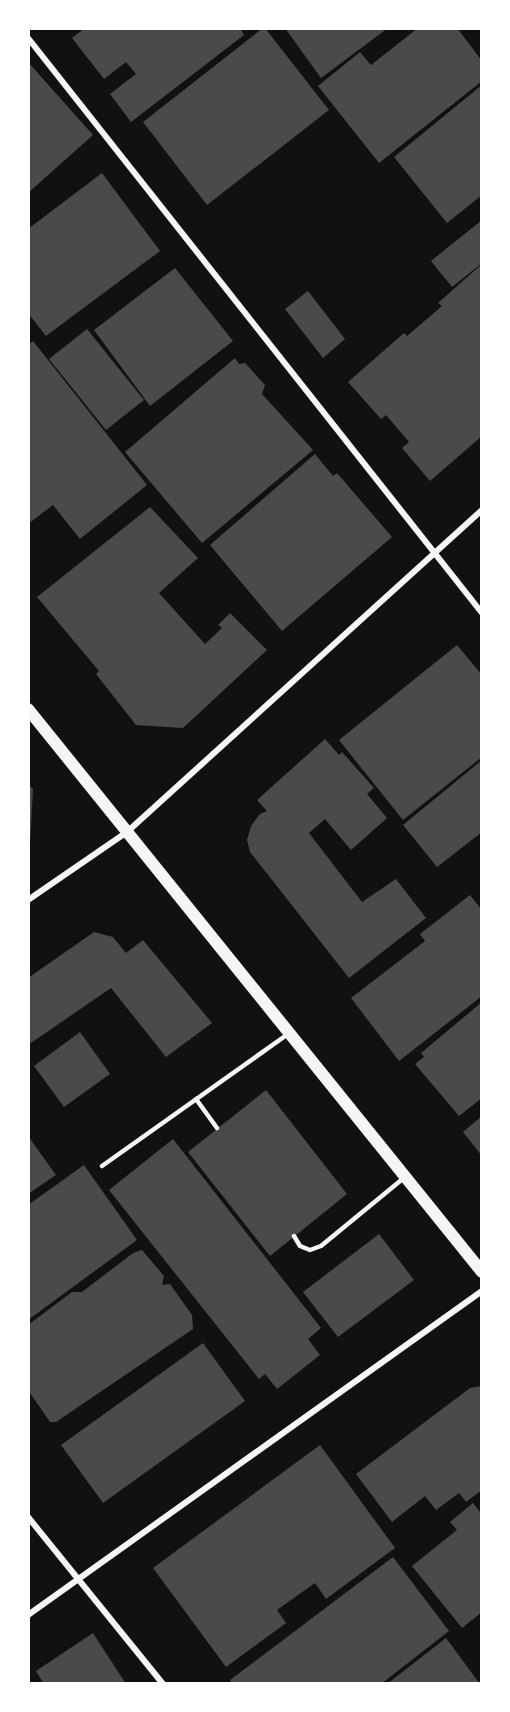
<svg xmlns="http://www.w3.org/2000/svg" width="510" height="1712" font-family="Figtree,sans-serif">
<rect width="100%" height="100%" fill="#111"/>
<!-- building -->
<path fill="#4a4a4a" d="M85,28H240L244,35L131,122L110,94L136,74L126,62L104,79L72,38Z
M263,28H265L329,110L207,205L143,122Z
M285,28H388L321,78Z
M418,28H457L482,61V81L379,163L318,86L360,52L371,65Z
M28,62L93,135L28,193Z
M482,85V195L447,223L394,157Z
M102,173L160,251L46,336L28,313V229Z
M482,220V263L452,287L431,261Z
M482,264V436L430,481L402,448L409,442L386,415L381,419L348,382L404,333L407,336L442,306L438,303Z
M175,268L233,341L150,406L94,330Z
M308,291L345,339L323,358L285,309Z
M87,329L144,400L106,430L49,359Z
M33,341L147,485L80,539L53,505L28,524V345Z
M235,358L239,364L245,363L265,385L262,394L313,450L202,543L125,452Z
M315,454L333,476L337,473L392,537L282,631L210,545Z
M150,507L198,558L159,593L205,644L222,628L218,625L230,613L267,650L183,728L136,725L96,674L99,671L37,597Z
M457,645L482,675V757L403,820L339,740Z
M325,739L339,755L342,752L374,788L367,794L387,818L351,850L325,819L309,833L362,902L396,879L426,918L349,978L250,852L247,840L251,826L260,814L267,811L257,800Z
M482,760V832L437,867L403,825Z
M28,784L33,789L30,843H28Z
M470,895L482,910V996L399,1061L351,998L425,941L420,934Z
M94,932L113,937L126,953L143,940L212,1023L166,1057L111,988L28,1045V978Z
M482,1002V1098L459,1116L415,1064L424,1057L421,1053Z
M80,1032L110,1074L64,1107L34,1066Z
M266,1090L347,1194L270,1256L188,1152Z
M482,1116V1156L463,1132Z
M28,1136L56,1175L28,1194Z
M173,1139L321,1328L308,1339L320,1355L277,1389L265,1374L259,1379L109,1190Z
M84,1165L137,1240L28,1320V1205Z
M379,1234L414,1280L338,1337L303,1292Z
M142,1250L164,1276L162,1285L170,1284L192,1315L193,1329L56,1422H50L28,1390V1325L72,1292H82L133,1253Z
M203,1343L245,1401L103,1503L61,1445Z
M482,1386V1490L466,1502L459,1493L436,1510L425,1496L392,1522L356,1474L470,1388Z
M320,1445L395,1548L326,1599L315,1583L277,1610L286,1623L226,1667L153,1568Z
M473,1503L480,1512L482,1511V1612L462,1628L412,1566L457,1530L450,1522Z
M393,1557L449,1631L381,1684H232L230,1680Z
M93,1633L126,1684H44L36,1671Z
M446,1638L480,1684H387Z"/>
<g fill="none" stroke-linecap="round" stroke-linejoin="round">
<!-- service -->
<path stroke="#f5f5f5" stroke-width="4.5" d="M196,1099L217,1128
M102,1166L288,1034
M294,1236L300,1246L310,1250L321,1246L405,1177"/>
<!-- minor -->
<path stroke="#f5f5f5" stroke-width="6" d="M28,38L482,613
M28,900L127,832L482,510
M28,1517L163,1684
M28,1615L482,1291"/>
<!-- secondary -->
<path stroke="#f5f5f5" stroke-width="12" d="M28,709L482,1272"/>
</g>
<!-- border -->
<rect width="510" height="1712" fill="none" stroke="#ffffff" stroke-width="60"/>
</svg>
